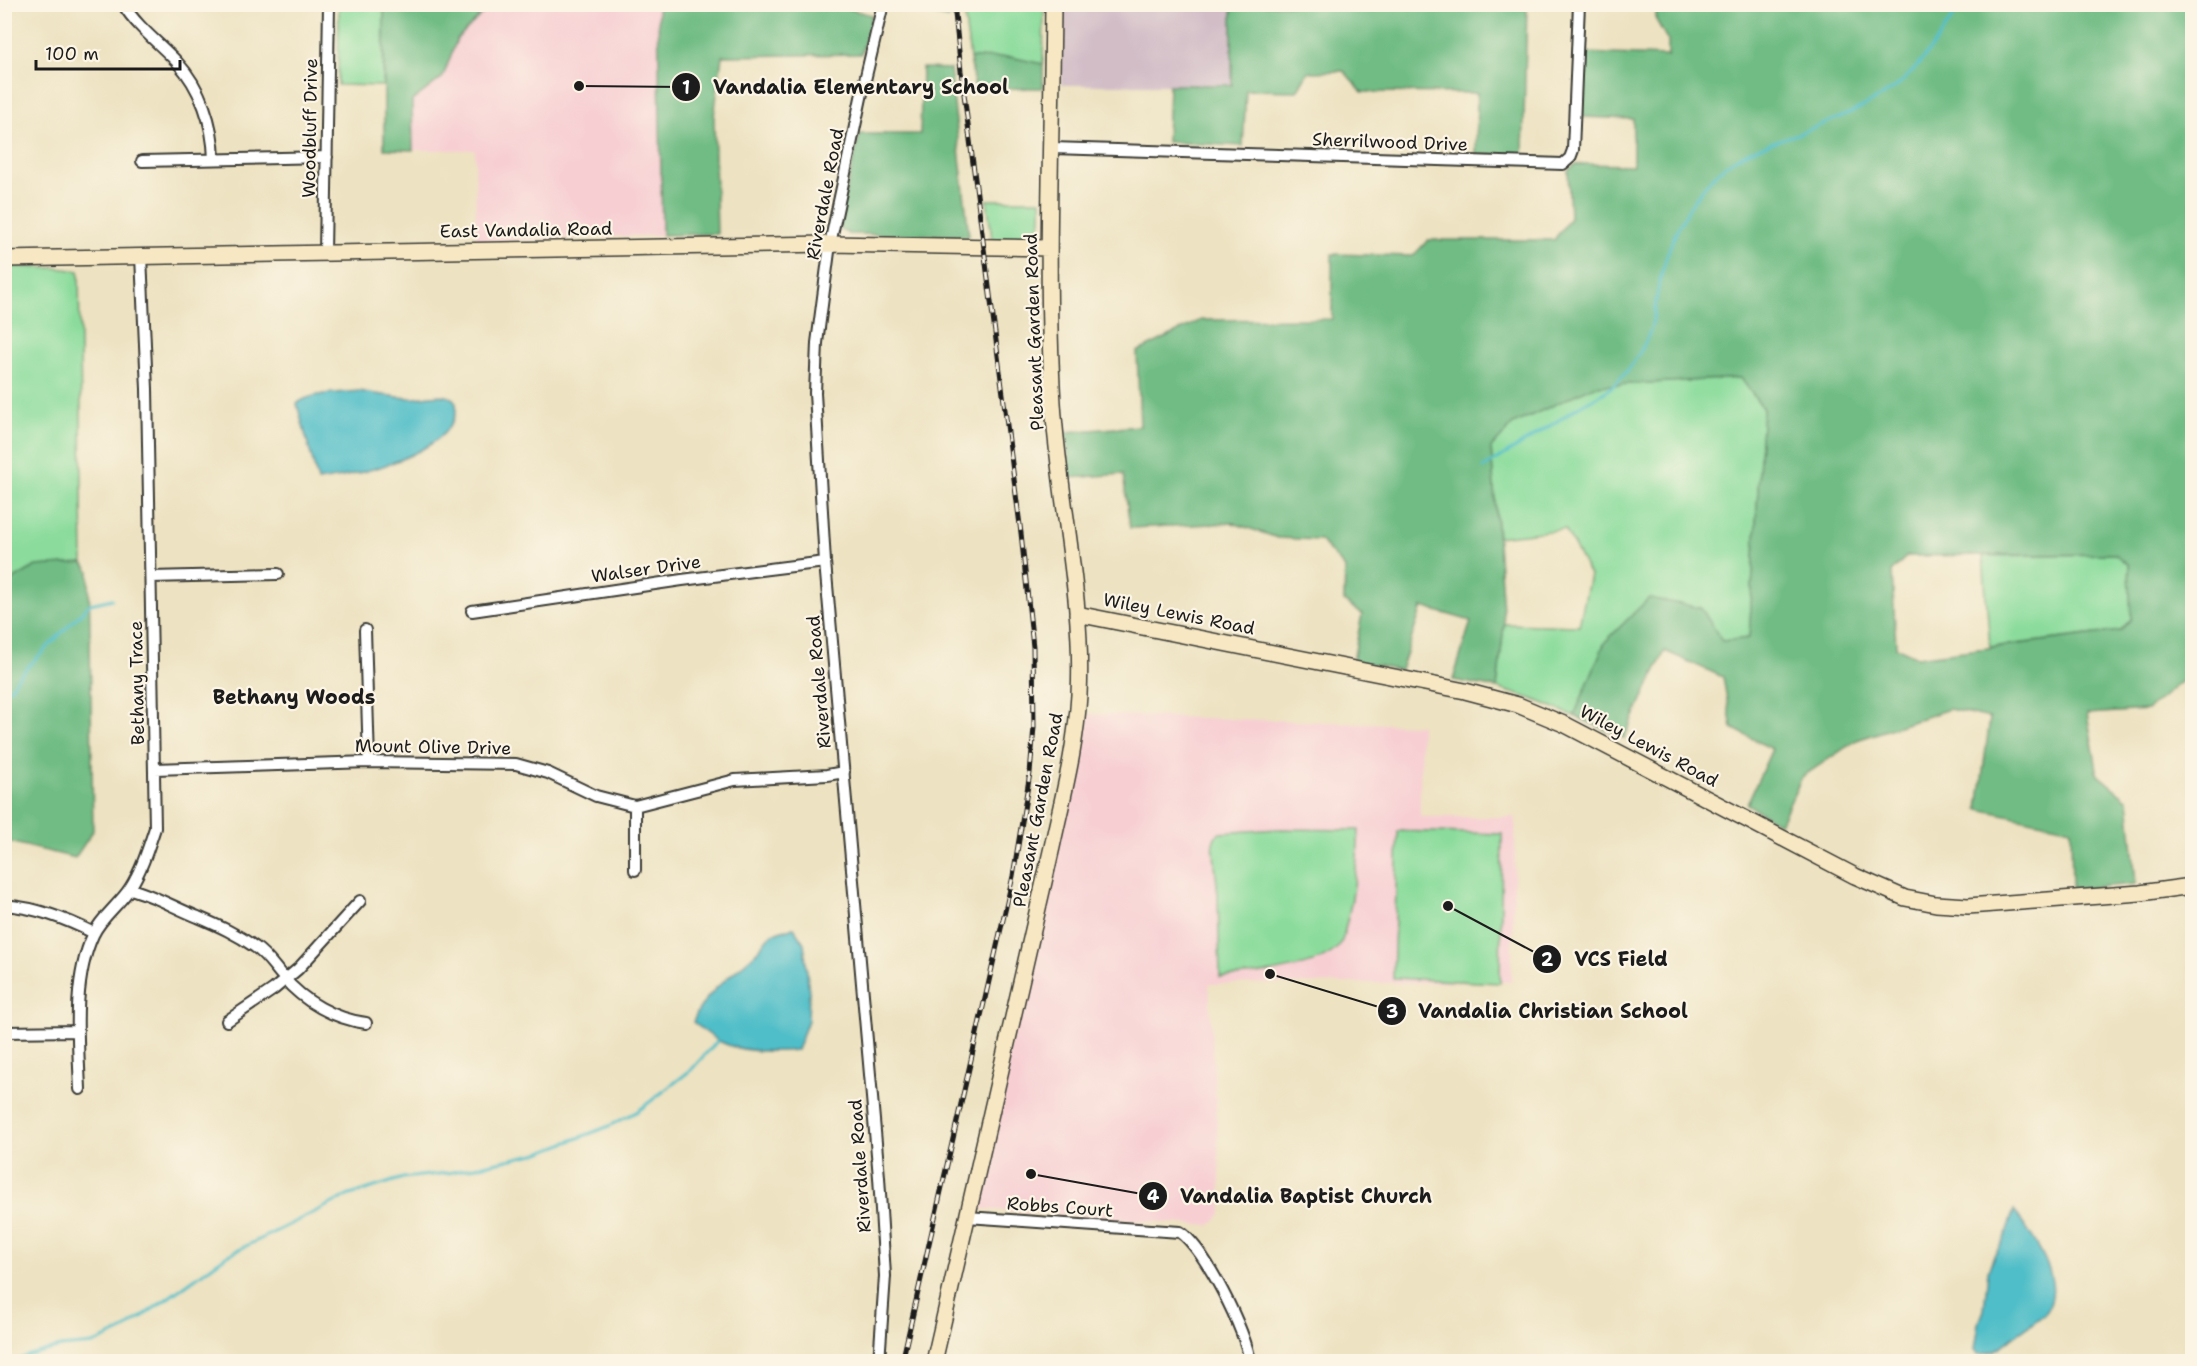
<svg xmlns="http://www.w3.org/2000/svg" width="2197" height="1366" font-family="'Shantell Sans',sans-serif">
<rect width="100%" height="100%" fill="#fcf5e5"/>
<filter id="ink" filterUnits="userSpaceOnUse"><feTurbulence type="fractalNoise" baseFrequency=".0167" numOctaves="2"/><feDisplacementMap in="SourceGraphic" scale="12" xChannelSelector="R" yChannelSelector="G"/><feConvolveMatrix kernelMatrix="1 2 1 2 8 2 1 2 1" color-interpolation-filters="sRGB"/></filter>
<filter id="wash" filterUnits="userSpaceOnUse"><feTurbulence type="fractalNoise" baseFrequency=".008" numOctaves="4" result="noise"/><feDisplacementMap in="SourceGraphic" scale="24" xChannelSelector="R" yChannelSelector="G"/><feGaussianBlur stdDeviation="1.35" result="paint"/><feColorMatrix in="noise" values="0 0 0 0 0 0 0 0 0 0 0 0 0 0 0 0 0 1.4 0 .05"/><feComposite in="paint" operator="in"/></filter>
<g filter="url(#wash)">
<rect width="100%" height="100%" fill="#ede2c1"/>
<!-- built -->
<path fill="#f7cfd3" d="M491,5H658L662,235L476,241L475,150H413L412,101L443,77L457,39Z
M1083,714L1421,725L1420,817H1516L1511,982L1209,984L1222,1213L1210,1226L974,1208Z"/>
<!-- industrial -->
<path fill="#d2bdc7" d="M1062,5H1232V85H1061Z"/>
<!-- green -->
<path fill="#8bdc9c" stroke="#547c5c" stroke-width="1.5" d="M339,5H384L383,86L338,85Z
M963,5H1044L1043,64L1010,57L970,58Z
M987,200H1041C1041,207 1042,218 1040,225C1034,242 1006,239 992,239Z
M5,267L57,268L79,271L83,563L36,566L5,585Z
M1741,378L1763,409L1749,638L1722,641L1700,608L1605,642L1574,716L1535,700L1497,688L1504,624L1579,626L1590,575L1565,529L1498,537L1491,448L1513,424L1594,386Z
M2115,554L2129,565L2131,619L2120,631L1990,647L1983,556Z
M1277,829L1359,830C1357,861 1355,891 1347,921C1345,928 1344,937 1341,943C1327,969 1247,976 1220,977L1218,895L1213,843L1215,837L1220,833Z
M1398,831L1502,834L1500,983L1393,978Z"/>
<!-- forest -->
<path fill="#70bc84" stroke="#466c50" stroke-width="1.5" fill-rule="evenodd" d="M830,4L872,15L861,54L722,56L714,117L717,234L662,235L658,5Z
M384,5H491L457,39L443,77L412,101L413,150L384,149Z
M891,5H947L948,18Z
M1232,5H1527L1523,156L1476,155L1477,93L1362,92L1344,71L1308,72L1297,91L1246,90L1243,146L1167,142L1169,85H1232Z
M1656,5H2192V673L2147,710L2087,714L2098,775L2128,800L2136,884L2072,889L2071,829L1978,809L1990,718L1949,709L1857,740L1802,777L1780,824L1747,804L1772,749L1732,728L1723,677L1665,651L1624,738L1574,716L1605,642L1649,598L1701,608L1722,641L1749,638L1763,409L1741,378L1594,386L1513,424L1491,448L1504,624L1497,688L1453,680L1471,621L1422,607L1401,670L1353,661L1362,614L1344,601L1345,568L1320,540L1278,538L1233,523L1130,528L1123,474L1070,478L1066,432L1140,426L1137,352L1201,320L1332,319V254L1413,256L1428,240H1554L1570,218L1568,170L1576,164L1633,165V119L1582,117L1584,53L1668,56V41L1656,20ZM2115,554L2129,565L2131,619L2120,631L1917,657L1896,647L1892,571L1907,556Z
M1010,57L1043,64V88L975,89L970,58Z
M922,68L950,69L969,236L849,234L841,230L839,220L860,134H920Z
M83,563L89,571L93,831L75,858L5,841L4,585L36,566Z"/>
<!-- water -->
<path fill="#50bec8" stroke="#366d72" stroke-width="1.5" d="M359,391C375,394 393,397 409,398C422,399 438,392 450,397C457,400 457,406 456,412C447,455 355,476 318,481L297,404C309,392 343,393 359,391Z
M794,928L804,943L809,992L808,1020L797,1050C774,1052 743,1053 721,1042C711,1037 702,1029 693,1022C704,992 734,974 756,953C761,947 765,940 771,935C778,930 786,929 794,928Z
M2014,1210C2031,1234 2070,1285 2044,1314C2037,1321 2027,1327 2018,1333C2006,1342 1994,1355 1978,1354L1975,1349L1979,1323L1984,1310L1988,1271L1994,1255L2003,1242Z"/>
<g fill="none" stroke-linecap="round" stroke-linejoin="round">
<!-- stream -->
<path stroke="#50bec8" stroke-width="3" d="M1483,468C1514,449 1545,430 1575,409C1584,402 1597,398 1606,391C1625,378 1640,355 1649,334C1655,319 1655,301 1659,285C1667,246 1685,206 1713,177C1739,150 1766,145 1800,133C1832,121 1866,108 1894,88C1924,66 1940,32 1963,4
M4,691L11,688L18,677L90,604L112,599
M14,1362L29,1355L61,1347L93,1344L125,1329L226,1256L347,1196L403,1178L448,1173L539,1153L607,1127L638,1111L691,1070L720,1038"/>
</g>
</g>
<g filter="url(#ink)">
<g fill="none" stroke-linecap="round" stroke-linejoin="round">
<defs>
<path id="street" d="M123,4C137,27 159,43 177,62C201,88 213,124 214,159
M1052,148L1563,164L1570,158L1573,150L1579,4
M142,161L327,157
M325,253L329,4
M151,577L278,574
M472,611L682,580L825,562
M365,630L369,762
M155,769L369,762L516,764L548,773L596,796L635,806L735,780L827,775L844,772
M635,870V806
M130,889C154,895 175,908 198,917C219,926 237,934 255,947C267,955 274,967 283,977C304,1002 335,1019 366,1023
M4,905C37,908 64,918 94,933
M227,1021L274,989L298,969L360,901
M4,1032L77,1031
M80,1089C78,1039 72,981 93,935C101,917 120,904 130,888C142,869 148,849 155,828L147,389L141,256
M967,1217L1180,1232C1204,1247 1247,1333 1250,1362
M879,1362L885,1276L879,1177L825,562L815,393L817,343L830,244L862,93L883,4"/>
<path id="secondary" d="M4,259L830,244L1049,248
M1077,614L1465,691L1518,705L1566,725L1855,876L1905,898L1936,904L1968,906L2140,893L2192,886
M934,1362L1052,847C1063,796 1076,747 1079,695C1084,597 1059,500 1053,403C1045,270 1052,137 1053,4"/>
</defs>
<!-- street casing -->
<use href="#street" stroke="#3b3a35" stroke-width="14"/>
<!-- secondary casing -->
<use href="#secondary" stroke="#3b3a35" stroke-width="18"/>
<!-- street -->
<use href="#street" stroke="#fff" stroke-width="10"/>
<!-- secondary -->
<use href="#secondary" stroke="#f7e8c3" stroke-width="15"/>
<defs>
<path id="rail" d="M902,1362L1013,876L1030,773L1034,727L1033,647L1021,533L961,71L954,4"/>
</defs>
<!-- rail casing -->
<use href="#rail" stroke="#1c1c1c" stroke-width="5"/>
<!-- rail -->
<use href="#rail" stroke="#fcf5e5" stroke-width="3" stroke-dasharray="9" stroke-linecap="butt"/>
</g>
</g>
<g text-anchor="middle" stroke-width="4.5" stroke-linejoin="round" paint-order="stroke">
<!-- street labels -->
<g font-size="18" fill="#1c1c1c" stroke="#fcf5e5">
<text transform="translate(310 128) rotate(-89)" y="6">Woodbluff Drive</text>
<text transform="translate(1390 142) rotate(2)" y="6">Sherrilwood Drive</text>
<text transform="translate(825 194) rotate(-79)" y="6">Riverdale Road</text>
<text transform="translate(526 230) rotate(-1)" y="6">East Vandalia Road</text>
<text transform="translate(1034 332) rotate(-92)" y="6">Pleasant Garden Road</text>
<text transform="translate(646 569) rotate(-8)" y="6">Walser Drive</text>
<text transform="translate(1179 614) rotate(11)" y="6">Wiley Lewis Road</text>
<text transform="translate(819 682) rotate(-95)" y="6">Riverdale Road</text>
<text transform="translate(137 683) rotate(-91)" y="6">Bethany Trace</text>
<text transform="translate(1649 746) rotate(28)" y="6">Wiley Lewis Road</text>
<text transform="translate(433 747) rotate(1)" y="6">Mount Olive Drive</text>
<text transform="translate(1038 810) rotate(-79)" y="6">Pleasant Garden Road</text>
<text transform="translate(860 1166) rotate(-94)" y="6">Riverdale Road</text>
<text transform="translate(1060 1207) rotate(4)" y="6">Robbs Court</text>
</g>
<!-- neighbourhood labels -->
<g font-size="20" font-weight="bold" fill="#1c1c1c" stroke="#fcf5e5">
<text x="294" y="704">Bethany Woods</text>
</g>
</g>
<!-- callouts -->
<path fill="none" stroke="#1c1c1c" stroke-width="2" d="M579 86L686 87M1448 906L1547 959M1270 974L1392 1011M1031 1174L1153 1196"/>
<g fill="#1c1c1c" stroke="#fcf5e5" stroke-width="2">
<circle cx="579" cy="86" r="6"/>
<circle cx="1448" cy="906" r="6"/>
<circle cx="1270" cy="974" r="6"/>
<circle cx="1031" cy="1174" r="6"/>
<circle cx="686" cy="87" r="15"/>
<circle cx="1547" cy="959" r="15"/>
<circle cx="1392" cy="1011" r="15"/>
<circle cx="1153" cy="1196" r="15"/>
</g>
<g font-size="18" text-anchor="middle" font-weight="bold" fill="#fff">
<text x="686" y="94">1</text>
<text x="1547" y="966">2</text>
<text x="1392" y="1018">3</text>
<text x="1153" y="1203">4</text>
</g>
<g font-size="20" text-anchor="middle" font-weight="bold" fill="#1c1c1c" stroke="#fcf5e5" stroke-width="4.5" stroke-linejoin="round" paint-order="stroke">
<text x="861" y="94">Vandalia Elementary School</text>
<text x="1621" y="966">VCS Field</text>
<text x="1553" y="1018">Vandalia Christian School</text>
<text x="1306" y="1203">Vandalia Baptist Church</text>
</g>
<!-- margin -->
<rect width="2197" height="1366" fill="none" stroke="#fcf5e5" stroke-width="24"/>
<!-- scale -->
<path d="M36 60v9h144v-9" fill="none" stroke="#1c1c1c" stroke-width="3"/>
<text x="45" y="60" font-size="18" fill="#1c1c1c" stroke="#fcf5e5" stroke-width="4.5" paint-order="stroke">100 m</text>
</svg>
